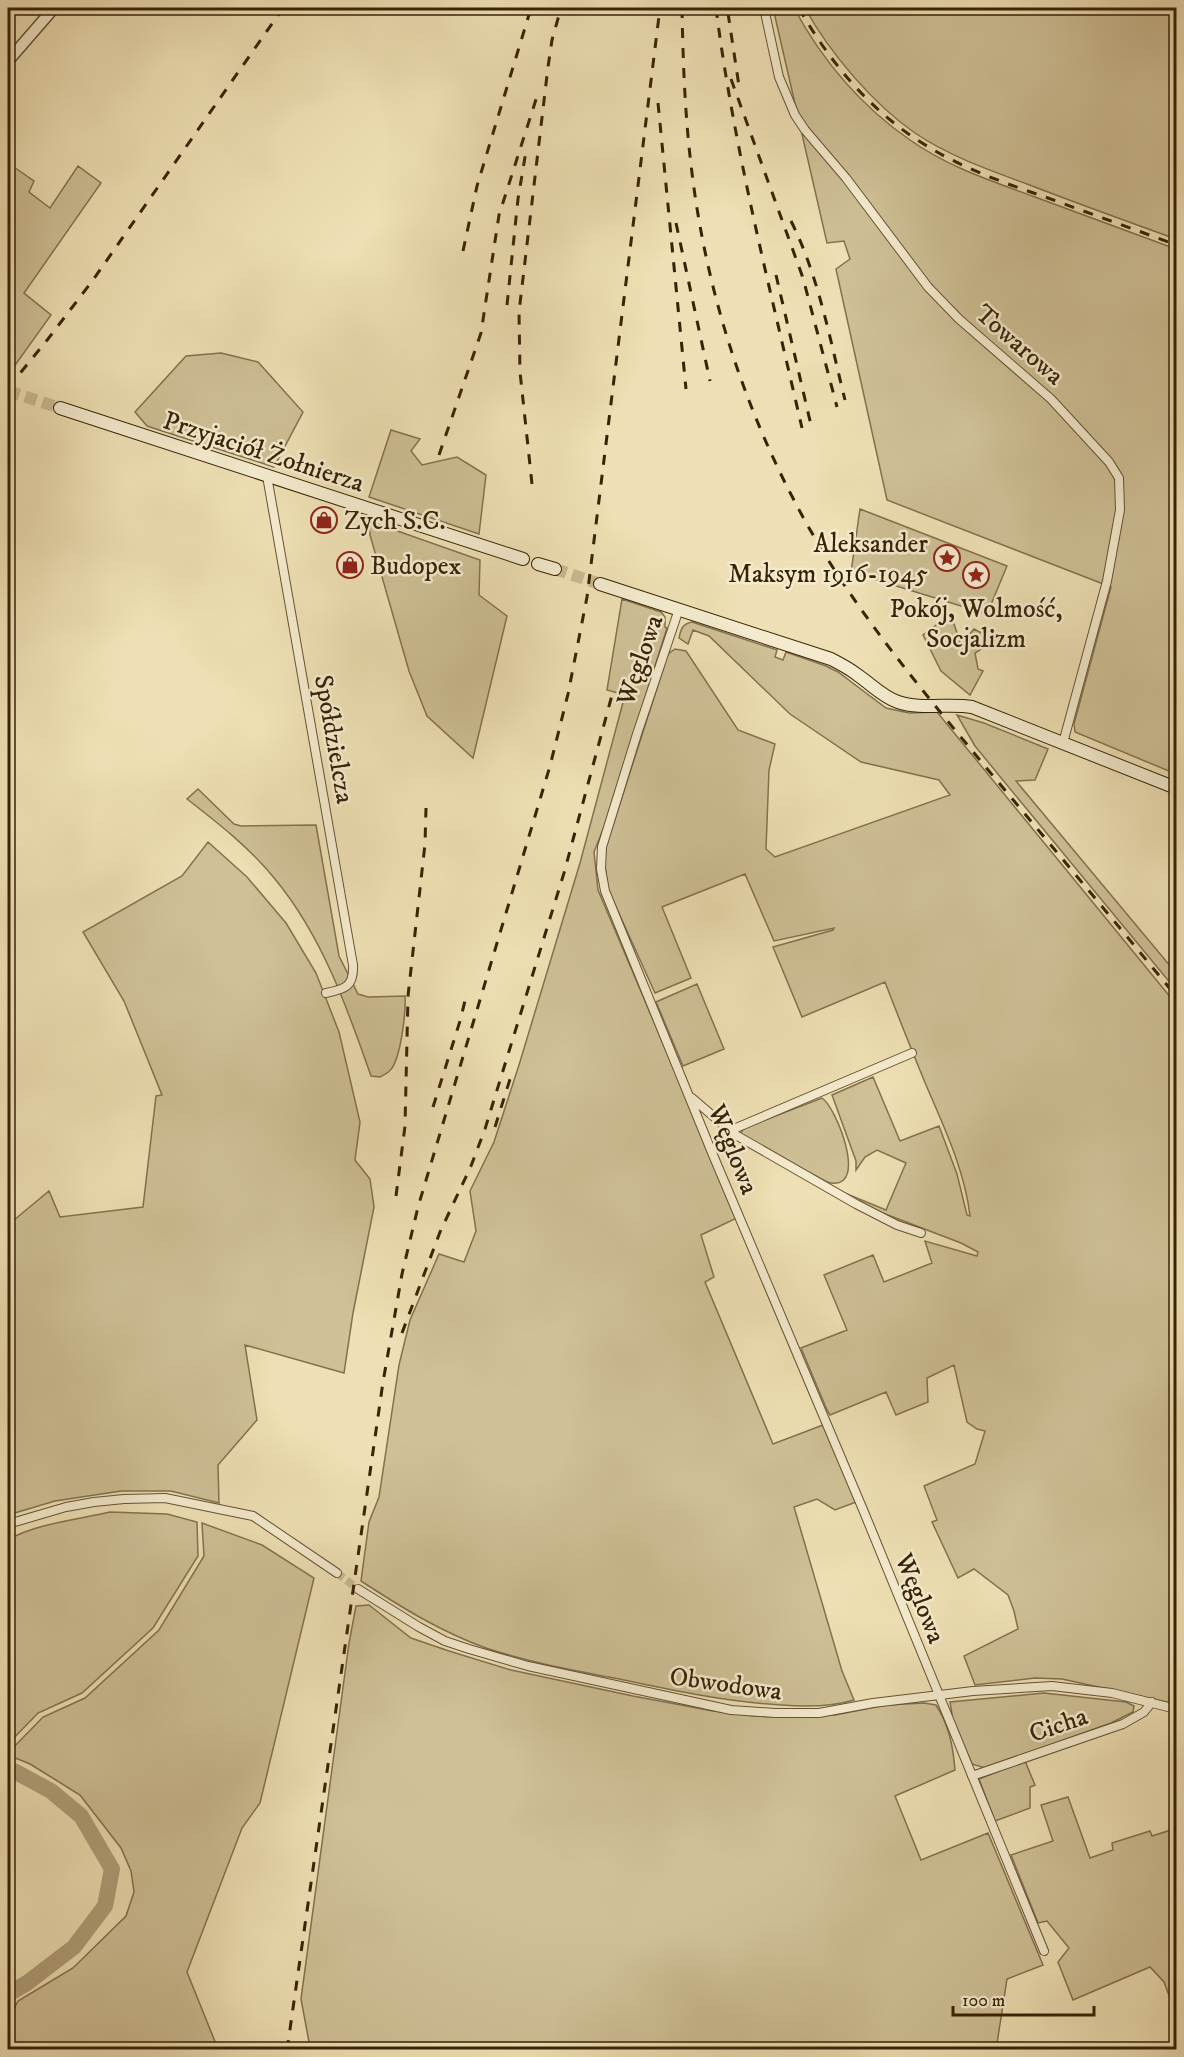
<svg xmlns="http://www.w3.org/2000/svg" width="1184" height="2057" font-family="'IM FELL DW Pica',serif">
<rect width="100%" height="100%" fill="#eee0b4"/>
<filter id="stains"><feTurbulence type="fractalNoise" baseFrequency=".00333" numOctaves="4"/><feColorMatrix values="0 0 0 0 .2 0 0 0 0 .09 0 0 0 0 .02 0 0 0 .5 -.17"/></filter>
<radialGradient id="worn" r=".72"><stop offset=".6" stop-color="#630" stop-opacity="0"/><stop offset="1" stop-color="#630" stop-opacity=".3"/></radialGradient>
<!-- green -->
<path fill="#cfc096" stroke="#83714e" stroke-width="1.5" d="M773,8H794C822,60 861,106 910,140C948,167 992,181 1035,197C1082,214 1129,232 1176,249V774L1075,732L1074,724L1111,587L887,500L836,269L850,259L844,241L827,243Z
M805,8H1176V239C1126,221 1076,203 1027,184C989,170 949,156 915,133C873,104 829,52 805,8Z
M8,163L34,181L29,192L50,208L78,166L101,183L24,293L51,315L13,368L8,382Z
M221,353L258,362L303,412L274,467L147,426L135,412L186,356Z
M391,430L420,439L411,451L422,465L457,457L486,475L479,534L369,497Z
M860,509L1007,566L987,614L851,572Z
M369,521L480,560L479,595L507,616L473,758L427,716L409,671L370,535Z
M622,599L661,612L665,617V627L667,628L604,827L594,852L598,890L737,1218L701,1235L714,1277L705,1282L773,1444L823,1425L856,1502L835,1510L817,1499L794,1507L842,1671L854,1700C831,1707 806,1707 781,1705C728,1702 676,1691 624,1680C577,1671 531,1663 486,1648C441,1632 401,1607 361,1581L369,1522L379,1497L399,1365L410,1320L439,1254L464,1262L476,1231L470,1191L494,1142L519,1065L580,863L625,695L607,690Z
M944,619L953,621L961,645L974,629L995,640L975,653L978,669L983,671L970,695L941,671L923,635Z
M692,622L777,650L775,657L783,660L786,652L826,666L838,672L886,708L909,713L937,712L1176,1004V1704L1062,1679L1035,1678L975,1685L964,1656L1018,1629L1014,1611L1008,1595L974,1569L958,1578L932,1522L937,1520L924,1486L975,1464L985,1431L977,1429L967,1422L954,1365L927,1378L928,1402L896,1415L886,1392L830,1415L827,1410L801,1348L847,1330L824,1275L873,1255L884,1282L932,1263L925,1241L977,1256L978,1252L961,1243L867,1207L842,1192L886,1210L906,1163L877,1150L865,1157L856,1170V1161L832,1095L873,1077L900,1141L939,1126L957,1174L967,1215L970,1216C965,1171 944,1127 926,1085C912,1051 898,1016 885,982L802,1017L773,947L833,930L834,928L774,941L745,874L662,907L691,978L655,993L608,889L604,858L606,847L668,654L675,649L686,651L738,730L775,744L769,770L766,849L775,857L950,795L939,780L861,762L790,714L709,636L693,630L688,644L679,638C681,629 682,624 692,622Z
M957,715L984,723L1048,749L1035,780L1016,781L1176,973V990L1002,779L975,746Z
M198,789L234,824L241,826L316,825L339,956L358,994L368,997L405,996C406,1012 401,1055 392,1068C390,1072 384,1075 380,1077L371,1076C347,1007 322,936 275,879C250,848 218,823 187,799Z
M208,842L247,877L286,923L316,973L339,1032L360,1122L355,1160L370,1179L374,1207L353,1313L344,1373L245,1345L257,1420L218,1465L219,1503L171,1491H121L55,1501L8,1515V1225L49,1191L60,1217L143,1207L156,1096L162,1095L124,1001L83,932L182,876Z
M697,984L724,1049L683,1066L656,1002Z
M822,1098C837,1108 868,1189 831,1183C825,1182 819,1177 814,1175C788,1163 764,1148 740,1134L744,1128Z
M110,1512L167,1514L197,1522L198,1556L153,1628L82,1693L38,1713L8,1744V1540C34,1524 80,1519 110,1512Z
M202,1523L262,1545L314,1578L260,1803L242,1828L187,1972L218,2049H12L9,2029L10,2017L18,2001L73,1968L126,1916L134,1892L131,1871L121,1848L80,1795L30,1764L8,1755V1753L43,1717L85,1698L159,1630L204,1556Z
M369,1605L411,1638L449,1651L511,1670L633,1696L713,1711L754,1716L797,1717L835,1715L886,1705L924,1703L936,1705C949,1725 953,1746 955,1770L895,1796L921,1860L988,1833L1043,1965L1007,1979L996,2050L306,2049L309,2042L301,1999L349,1643L356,1606Z
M1044,1693L1126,1702L1134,1706L1133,1712L1111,1723L985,1768L972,1764L953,1720L950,1702Z
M1025,1761L1035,1785L1030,1787V1808L995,1821L979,1779Z
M1068,1797L1090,1858L1113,1850L1112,1843L1150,1831L1152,1836L1171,1830L1176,1845V2014L1164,1982L1150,1967L1073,2000L1058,1962L1069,1948L1047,1921L1038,1923L1011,1855L1053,1841L1041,1805Z"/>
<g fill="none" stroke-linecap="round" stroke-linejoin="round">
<!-- river -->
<path stroke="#b09f79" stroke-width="16" d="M8,1994L27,1983L74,1947L105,1906L112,1869L81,1816L51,1791L14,1771"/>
<!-- minor-tunnel -->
<path stroke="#c9ba91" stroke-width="8" stroke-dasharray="8 4" stroke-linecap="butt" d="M337,1573L358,1589"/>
<!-- secondary-tunnel -->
<path stroke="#c9ba91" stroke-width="12" stroke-dasharray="12 6" stroke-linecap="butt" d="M8,391L60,408
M555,569L600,584"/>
<defs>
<path id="minor" d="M764,8L779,77L795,115L805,130L846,178L928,287L959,319L1051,399L1109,462L1119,478L1120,510L1107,581L1063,743
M267,476L353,965C354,986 346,989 326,993
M679,609L637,734L602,847L601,869L605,891L713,1155L864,1512L1044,1951
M692,1098L734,1134L856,1204L897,1225L921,1233
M729,1131L912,1053
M8,1524L66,1507L94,1502L124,1499L165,1498L253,1516L337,1573
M358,1589L419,1627L445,1641L469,1649L528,1666L731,1710L775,1713H819L873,1703L973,1691L1052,1686L1112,1693L1176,1709
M972,1776L1123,1724L1144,1712L1152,1702"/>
<path id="tertiary" d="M8,61L54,8"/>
<path id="secondary" d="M60,408L523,559
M538,564L555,569
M600,584L831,659C841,664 850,669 859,676C872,685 883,697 898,702C921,710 948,703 972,707L1176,788"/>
</defs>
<!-- minor casing -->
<use href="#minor" stroke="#655232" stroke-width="10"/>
<!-- tertiary casing -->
<use href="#tertiary" stroke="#655232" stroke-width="13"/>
<!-- secondary casing -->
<use href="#secondary" stroke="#372206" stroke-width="14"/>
<!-- minor -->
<use href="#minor" stroke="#f4ebce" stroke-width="8"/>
<!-- tertiary -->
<use href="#tertiary" stroke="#f4ebce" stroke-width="10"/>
<!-- secondary -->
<use href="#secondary" stroke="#f4ebce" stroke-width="12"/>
<!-- rail -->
<path stroke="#372206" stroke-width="3" stroke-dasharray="10 10" stroke-linecap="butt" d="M682,8C683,63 685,118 692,173C706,288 742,402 796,504C845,598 912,678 979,759C1045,838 1111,917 1176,996
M716,8C734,150 770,288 802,428
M799,8C830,63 872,113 927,146C964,169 1007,184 1048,198C1091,214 1134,229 1176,245
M728,13L739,86
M731,79L803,278L837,407
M658,103L686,389
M791,221C819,277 830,340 845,400
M676,223L710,381
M463,251L477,186L531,8
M776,275L811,425
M507,305L518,199L526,151
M8,388L48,339L93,280L283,8
M439,455L481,333L499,215L539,90
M532,484L520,372L519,312L548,67L552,40L561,8
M433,1107L460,1021L467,993
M495,1127L511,1076
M396,1196L405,1126L408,996L425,844L426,808
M402,1333L440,1232L471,1166L485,1129L564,873L612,695
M287,2050L383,1382L402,1274L418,1207L550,766L568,694L587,597L660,8"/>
</g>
<!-- icons -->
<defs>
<symbol id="shop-ring" viewBox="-11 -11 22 22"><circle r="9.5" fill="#f4ebce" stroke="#8f2418" stroke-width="1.5"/><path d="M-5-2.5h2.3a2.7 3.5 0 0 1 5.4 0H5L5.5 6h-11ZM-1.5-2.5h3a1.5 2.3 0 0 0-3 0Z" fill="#8f2418"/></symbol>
<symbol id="sight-ring" viewBox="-11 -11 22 22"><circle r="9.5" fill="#f4ebce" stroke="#8f2418" stroke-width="1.5"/><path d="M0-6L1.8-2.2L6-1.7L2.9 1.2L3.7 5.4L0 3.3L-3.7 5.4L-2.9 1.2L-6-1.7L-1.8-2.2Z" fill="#8f2418"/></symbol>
</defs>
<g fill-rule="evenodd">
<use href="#shop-ring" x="309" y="505" width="30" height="30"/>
<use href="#sight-ring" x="932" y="543" width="30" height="30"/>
<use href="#shop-ring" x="335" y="550" width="30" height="30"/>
<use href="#sight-ring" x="961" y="560" width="30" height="30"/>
</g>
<g text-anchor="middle" stroke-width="5" stroke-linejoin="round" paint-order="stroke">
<!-- street labels -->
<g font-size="26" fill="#372206" stroke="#f4ebce">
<text transform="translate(1020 344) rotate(41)" y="9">Towarowa</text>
<text transform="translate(264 451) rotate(18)" y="9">Przyjaciół Żołnierza</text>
<text transform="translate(639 660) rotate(-71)" y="9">Węglowa</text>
<text transform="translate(335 739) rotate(80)" y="9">Spółdzielcza</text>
<text transform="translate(734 1149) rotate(68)" y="9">Węglowa</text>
<text transform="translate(921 1598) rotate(68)" y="9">Węglowa</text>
<text transform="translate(726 1683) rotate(8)" y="9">Obwodowa</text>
<text transform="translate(1058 1724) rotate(-19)" y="9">Cicha</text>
</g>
<!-- poi labels -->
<g font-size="26" fill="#372206" stroke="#f4ebce" text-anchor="start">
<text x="344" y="529">Zych S.C.</text>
<text x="928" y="552" text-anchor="end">Aleksander<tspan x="928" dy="30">Maksym 1916-1945</tspan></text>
<text x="370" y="574">Budopex</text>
<text x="976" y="617" text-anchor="middle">Pokój, Wolmość,<tspan x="976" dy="30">Socjalizm</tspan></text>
</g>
</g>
<!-- margin -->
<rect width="1184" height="2057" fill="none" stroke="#eee0b4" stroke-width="30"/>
<rect x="9" y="9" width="1166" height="2039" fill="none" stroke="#372206" stroke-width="3"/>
<rect x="15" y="15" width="1154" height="2027" fill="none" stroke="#372206" stroke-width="1.5"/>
<!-- scale -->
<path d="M953 2006v9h141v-9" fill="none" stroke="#372206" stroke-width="3"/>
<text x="962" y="2006" font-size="18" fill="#372206" stroke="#f4ebce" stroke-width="4.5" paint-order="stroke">100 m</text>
<rect width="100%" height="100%" filter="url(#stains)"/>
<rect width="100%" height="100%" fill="url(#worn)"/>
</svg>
